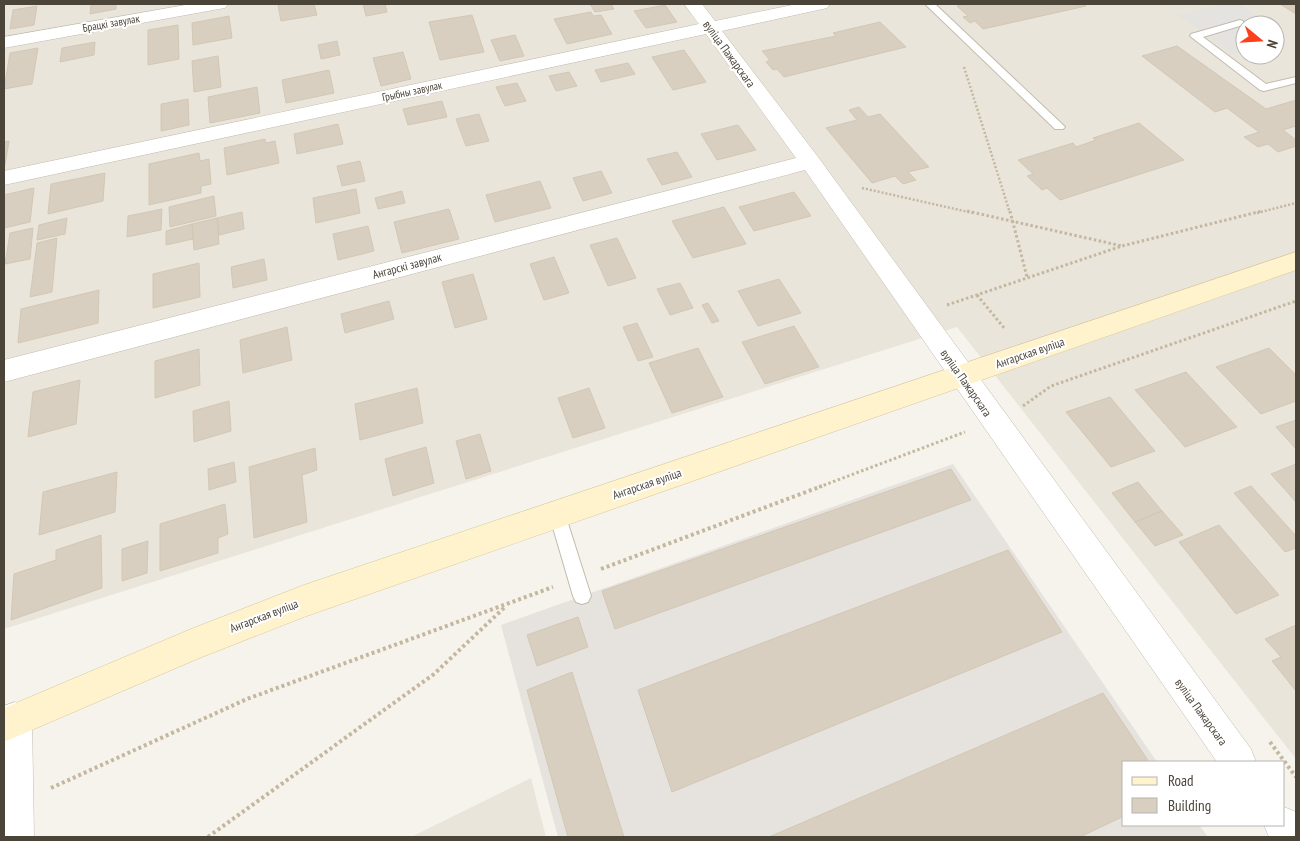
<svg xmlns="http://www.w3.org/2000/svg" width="1300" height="841" font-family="'PT Sans Narrow',sans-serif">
<rect width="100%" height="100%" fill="#f6f3ec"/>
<!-- residential -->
<path fill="#eae5da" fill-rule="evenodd" d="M4,4H1296V759L957,327L4,629ZM1245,25H1275V55H1245Z
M531,778L546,837H411Z"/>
<!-- industrial -->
<path fill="#e6e2dd" d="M953,464L1157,762H1124V825H1199L1208,837H558L501,625Z"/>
<!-- parking -->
<path fill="#e5e3e0" d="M1221,4H1239L1271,25H1245V51L1233,54L1177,15Z"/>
<!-- building -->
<path fill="#d8cfc1" stroke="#d3c7b4" d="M91,4H116V9L90,14Z
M287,4H314L317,15L281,21L278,5Z
M363,4H385L387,12L366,16Z
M590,4H611L614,9L595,12Z
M966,4H1083L1086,6L983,29L975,21L970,23L963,17L968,16L957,6Z
M1280,4H1296V14Z
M665,5L677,22L646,28L634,11Z
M37,6L34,25L10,29L13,10Z
M591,12L593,16L601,15L612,34L567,44L554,19Z
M472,15L484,52L440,60L429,22Z
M229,16L232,38L193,45L192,23Z
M880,22L906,47L784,77L777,69L773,70L766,62L770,60L762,51L836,36L833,33Z
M178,25L179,59L148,65V30Z
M515,35L524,56L500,61L491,40Z
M337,41L340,55L321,59L318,45Z
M95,42L94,55L60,62L62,48Z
M1177,46L1266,109L1296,100V126L1283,130L1296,140V146L1278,152L1268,144L1258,147L1244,137L1259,132L1227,108L1215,112L1142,56Z
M38,48L32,84L4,89L10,53Z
M684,50L706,82L673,90L652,57Z
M403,52L411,79L381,86L373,58Z
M218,56L221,87L194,92L192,61Z
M628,63L635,74L601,82L595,70Z
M329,70L334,93L286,103L282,80Z
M569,72L577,86L556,91L549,76Z
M517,83L526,101L505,106L496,87Z
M257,87L260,113L210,123L208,97Z
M188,99L189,125L161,131V104Z
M442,101L447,117L408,125L403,109Z
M859,107L868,117L880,114L929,167L908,172L916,180L903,184L895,176L872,183L826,128L857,120L849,110Z
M479,114L489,141L466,146L456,119Z
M1139,123L1184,160L1060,200L1047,188L1042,190L1027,176L1033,174L1018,160L1073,143L1076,147L1096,140L1093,138Z
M338,124L343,144L297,154L294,134Z
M738,125L756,150L717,160L701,134Z
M265,139L266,143L275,141L279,163L227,175L224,148Z
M9,141L5,165H4V142Z
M677,152L692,177L662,185L647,159Z
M199,153L200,161L209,159L211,184L201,186V193L149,205V164Z
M360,161L365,181L342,186L337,166Z
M601,171L612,193L583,201L573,178Z
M105,173L103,201L48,214L51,184Z
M540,181L551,208L495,222L486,195Z
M34,188L30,222L4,228V195Z
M356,189L360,213L316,223L313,198Z
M402,191L405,203L378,209L375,198Z
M794,192L811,216L754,231L739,207Z
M214,196L216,216L170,227L169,207Z
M724,207L746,244L693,258L672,221Z
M162,209L161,230L127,237L128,216Z
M449,209L459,239L402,253L394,222Z
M242,212L244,229L219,235L217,218Z
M67,218L65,234L37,240L39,225Z
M217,218L219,244L194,250L192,224Z
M192,224L193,239L166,245V231Z
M368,226L374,251L338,260L333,234Z
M33,228L30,259L5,264L10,233Z
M57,238L52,292L30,297L37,243Z
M617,238L636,278L608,286L590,245Z
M554,257L569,293L544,300L530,264Z
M264,259L267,280L233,288L231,267Z
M199,263L200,297L153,308V274Z
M473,274L487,319L455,328L442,282Z
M779,279L801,313L758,326L738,291Z
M680,283L693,308L670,315L657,289Z
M99,290L98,323L18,343L21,309Z
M389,301L394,319L345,333L341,314Z
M708,303L719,321L712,323L702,305Z
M637,323L653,357L638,361L623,327Z
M794,326L819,367L765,384L742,342Z
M287,327L292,360L243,373L240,340Z
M698,348L723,397L672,413L649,363Z
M1269,348L1296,375V401L1261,414L1216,367Z
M199,349L200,385L155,398V361Z
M1186,372L1237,427L1185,447L1135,390Z
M80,380L76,424L28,437L33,392Z
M417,388L423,423L360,440L355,404Z
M589,388L605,428L573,438L558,398Z
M1110,397L1155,451L1111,467L1066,412Z
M229,401L231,431L194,442L193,411Z
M1296,420V449L1276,427Z
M480,434L491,471L466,479L456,441Z
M426,447L434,483L393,496L385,459Z
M315,448L317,470L302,475L307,522L254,538L249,467Z
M234,462L236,482L209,490L208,469Z
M1296,464V502L1271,474Z
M951,469L971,500L615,629L602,591Z
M117,472L115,512L39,535L43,492Z
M1138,482L1162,511L1135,522L1112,493Z
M1251,486L1296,536V548L1285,552L1234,493Z
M225,504L228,534L218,538V553L160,571V524Z
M1162,511L1183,535L1155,546L1135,522Z
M1219,525L1279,595L1236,614L1179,542Z
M101,535L102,588L11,620L14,574L56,560V550Z
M148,541L147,573L122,581V549Z
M1008,550L1062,632L672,792L638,690Z
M578,617L588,647L537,666L527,635Z
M1296,625V691L1272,661L1281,657L1265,639Z
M572,672L624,837H568L527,690Z
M1103,693L1149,762H1124V816L1080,837H769Z"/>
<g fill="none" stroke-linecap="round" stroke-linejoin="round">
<defs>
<path id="lane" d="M925,4H935L1063,125L1065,127L1063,129H1055Z
M1240,20L1243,21V25L1203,37L1266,84L1296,77V83L1264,91L1260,90L1190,36L1191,34Z
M557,507L563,509L565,514L591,596L588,602L582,604L576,602L573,596L549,514L551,509Z"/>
<path id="street" d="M191,4H228L225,8L219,9L4,48V37Z
M684,4H702L715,21L797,4H830L827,8L722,31L818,157L1251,749L1256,762H1217L805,170L4,382V360L796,158L706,34L4,185V171L699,24Z
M15,702L27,707L32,719L34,837H4V706Z
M1284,807L1296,812V837H1269L1264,825H1284Z"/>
<path id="secondary" d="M1296,252V270L304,617L197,659L4,742V708L191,629L304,585Z"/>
</defs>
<!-- lane casing -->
<use href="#lane" stroke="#c2bbae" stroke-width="2"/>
<!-- street casing -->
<use href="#street" stroke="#c2bbae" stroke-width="1"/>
<!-- secondary casing -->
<use href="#secondary" stroke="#d6c79b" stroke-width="1"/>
<!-- path-far2 -->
<path stroke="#c4b79f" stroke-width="2.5" stroke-dasharray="2 2" stroke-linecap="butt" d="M964,67L1010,213
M862,188L973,213
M1257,213L1296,203"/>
<!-- path-far1 -->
<path stroke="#c4b79f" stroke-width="3" stroke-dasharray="2.5 2.5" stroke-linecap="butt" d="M967,211L1122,246
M1010,211L1027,277
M977,295L1005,329
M947,305L1122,246L1262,211
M1023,406L1051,386L1296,301
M819,487L965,432"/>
<!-- path -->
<path stroke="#c4b79f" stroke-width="4" stroke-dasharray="3 3" stroke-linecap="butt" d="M601,569L822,486
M1270,742L1296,777
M51,788L247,699L553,587
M208,837L434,674L506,606"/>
<!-- lane -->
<use href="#lane" fill="#fff" fill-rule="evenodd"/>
<!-- street -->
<use href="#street" fill="#fff" fill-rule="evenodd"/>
<!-- secondary -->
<use href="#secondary" fill="#fff3cd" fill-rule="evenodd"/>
</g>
<g text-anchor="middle" stroke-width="4" stroke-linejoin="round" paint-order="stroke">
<!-- far-street labels -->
<g font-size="11" fill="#4b4439" stroke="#fff">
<text transform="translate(111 23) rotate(-10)" y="4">Брацкі завулак</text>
<text transform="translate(412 91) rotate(-12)" y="4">Грыбны завулак</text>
</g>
<!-- street labels -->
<g font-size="12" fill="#4b4439" stroke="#fff">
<text transform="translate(729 54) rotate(54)" y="4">вуліца Пажарскага</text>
<text transform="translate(407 266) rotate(-15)" y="4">Ангарскі завулак</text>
<text transform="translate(1030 353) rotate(-19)" y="4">Ангарская вуліца</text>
<text transform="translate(966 383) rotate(55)" y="4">вуліца Пажарскага</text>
<text transform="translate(647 484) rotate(-19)" y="4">Ангарская вуліца</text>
<text transform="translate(264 616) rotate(-21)" y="4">Ангарская вуліца</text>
<text transform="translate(1201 712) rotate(54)" y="4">вуліца Пажарскага</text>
</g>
</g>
<!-- border -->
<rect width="1300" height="841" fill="none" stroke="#4b4439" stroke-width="10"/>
<!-- legend -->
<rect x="1122" y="761" width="162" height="65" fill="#ffffff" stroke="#b7b4b0"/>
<rect x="1132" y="777" width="25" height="8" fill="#fff3cd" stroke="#b7b4b0"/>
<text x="1168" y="786" font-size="15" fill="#4b4439">Road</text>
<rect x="1132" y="798" width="25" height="15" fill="#d8cfc1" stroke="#b7b4b0"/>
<text x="1168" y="811" font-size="15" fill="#4b4439">Building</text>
<!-- north arrow -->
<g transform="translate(1260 40) rotate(108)"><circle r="24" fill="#ffffff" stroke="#b7b4b0"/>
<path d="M0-4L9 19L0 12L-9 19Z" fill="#fc3f1d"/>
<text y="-8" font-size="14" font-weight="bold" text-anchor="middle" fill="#4b4439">N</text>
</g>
</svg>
